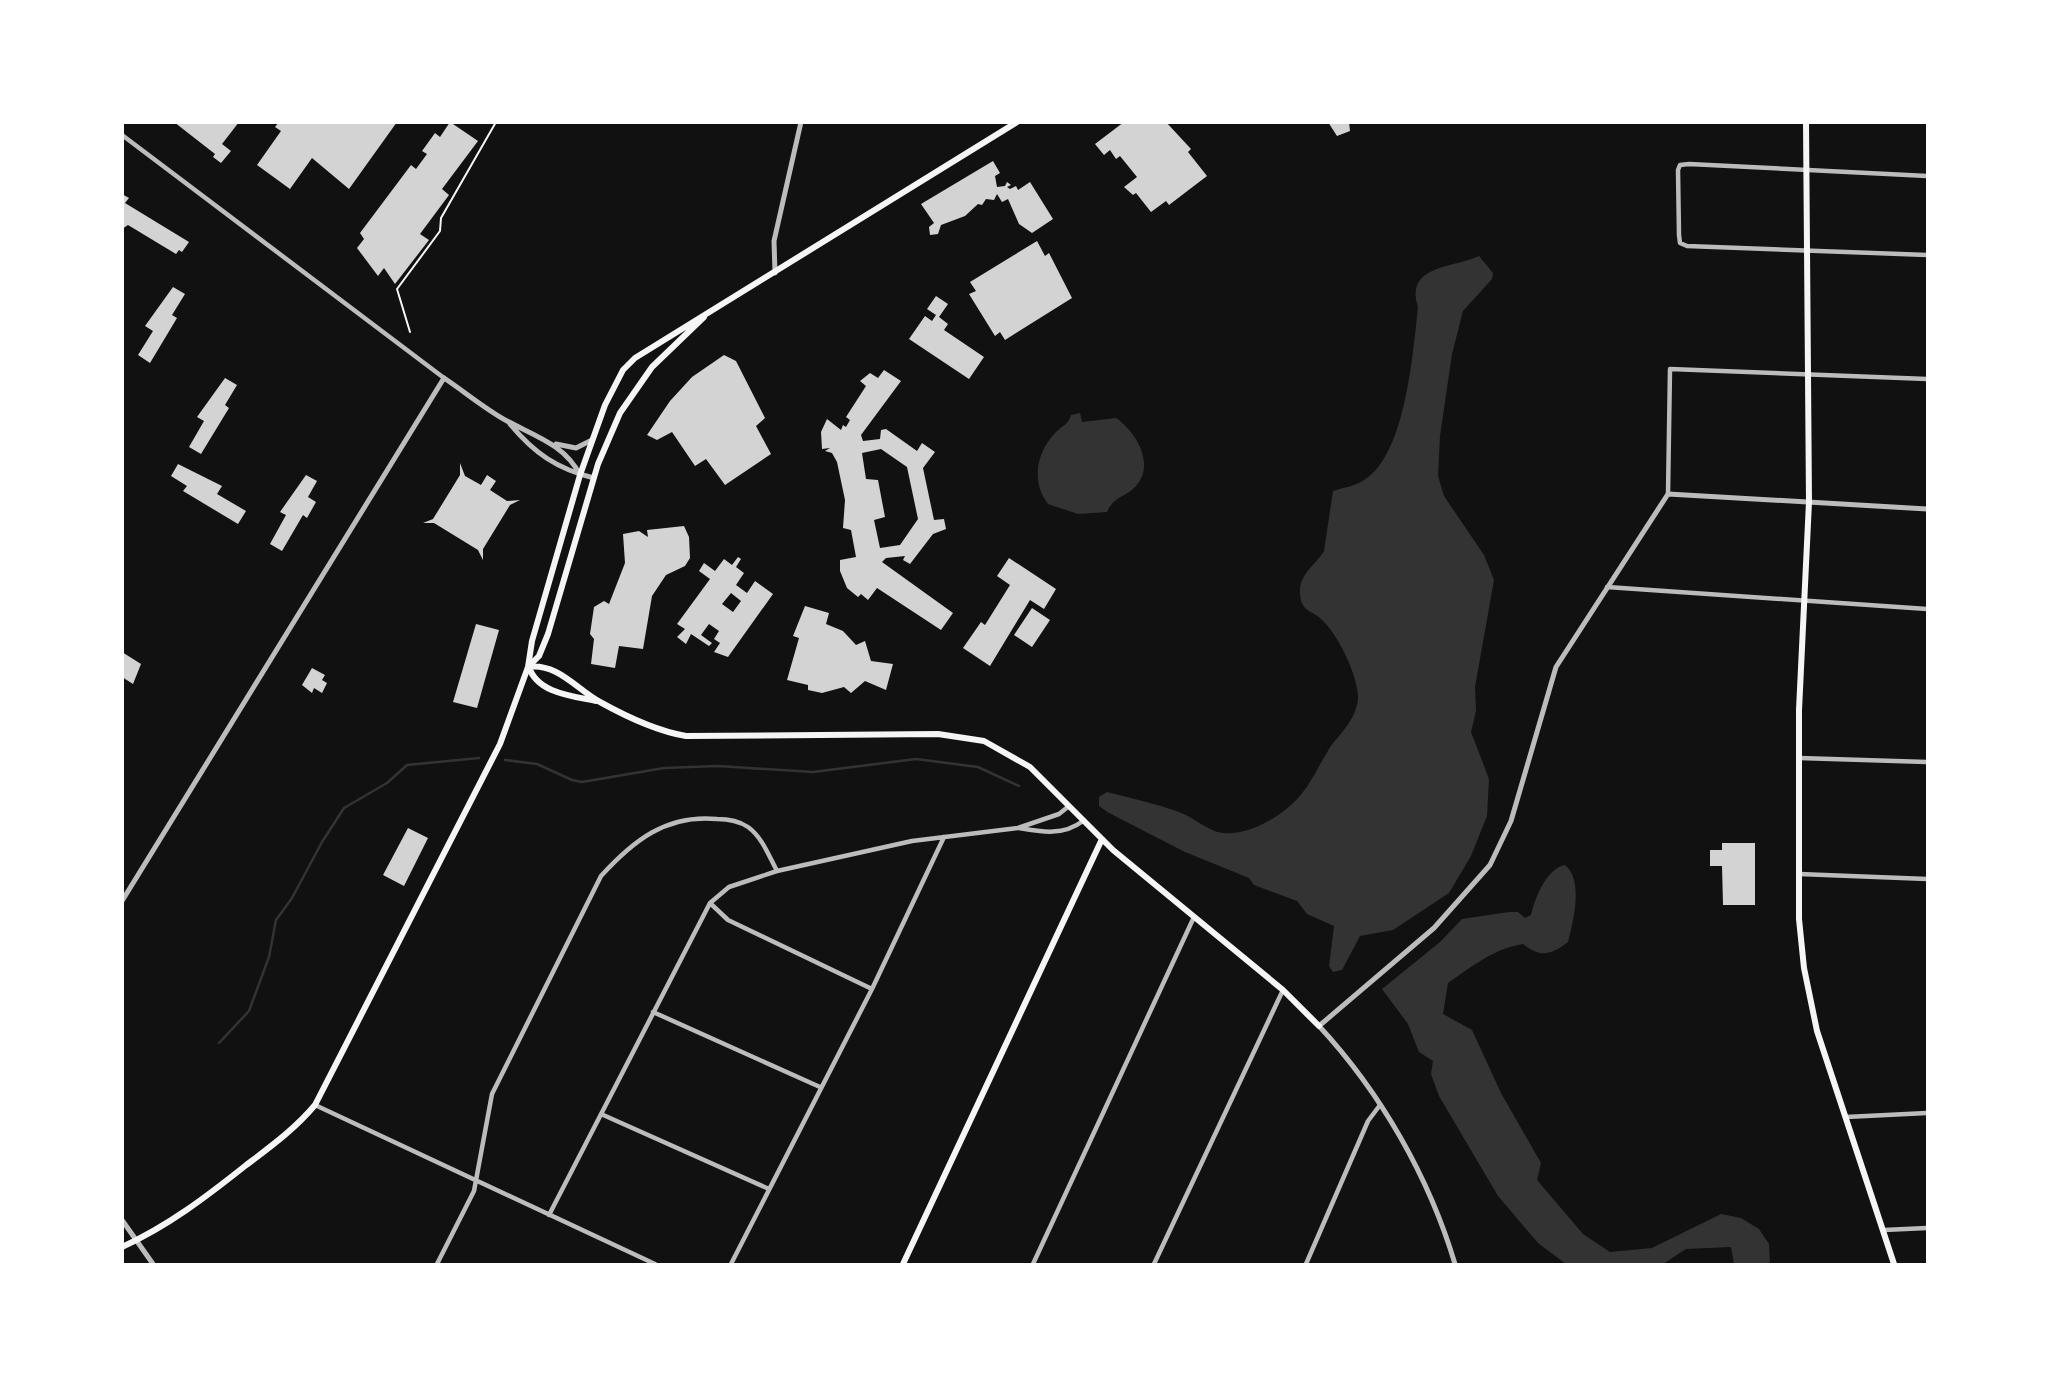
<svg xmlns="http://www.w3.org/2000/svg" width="2050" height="1387" font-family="Raleway,sans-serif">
<rect width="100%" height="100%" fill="#111"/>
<!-- water -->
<path fill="#333" d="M1479,256L1493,273L1492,279L1463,311L1452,354L1440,436L1438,476L1444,496L1484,555L1494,580L1475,687L1476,711L1471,732L1489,779L1487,816L1471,856L1449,893L1393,930L1360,936L1342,970L1333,972L1329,966L1334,926L1307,914L1297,901L1254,885L1249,878L1185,852L1109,813L1099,806V797L1107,792C1131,798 1156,804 1179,812C1193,817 1208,831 1222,833C1248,836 1281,817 1298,798C1311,784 1319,765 1329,749C1340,733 1356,720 1358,699C1359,677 1337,632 1320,618C1313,612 1304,611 1301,601C1295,575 1315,567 1324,551L1333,491C1342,488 1356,486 1364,480C1406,455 1413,351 1418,307C1404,265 1454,268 1479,256Z
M1080,413L1082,422L1116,418C1135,431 1156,464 1136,486C1126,497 1114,496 1107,512L1078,514L1048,504C1031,482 1036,452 1056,432C1062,426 1069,424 1071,415Z
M1565,865C1584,880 1573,922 1568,942C1551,955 1540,958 1523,944C1495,948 1471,967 1448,983L1443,1014L1472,1030L1501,1093L1541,1163L1537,1180L1583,1234L1610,1252L1652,1248L1721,1214L1741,1218L1759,1229L1769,1244L1770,1264H1734L1731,1247L1686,1249L1663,1264H1566L1538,1243L1498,1196L1439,1096L1431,1074L1433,1061L1419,1052L1408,1024L1382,989L1440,942L1462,919L1509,912H1518L1525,918L1531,915C1535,898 1546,869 1565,865Z"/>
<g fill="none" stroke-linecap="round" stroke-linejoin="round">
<!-- stream -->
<path stroke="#333" stroke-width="2.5" d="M505,760L537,764L572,780L582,782L664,768L718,766L813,772L916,759L978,767L1019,786
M219,1043L249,1011L269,957L276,920L292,898L322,842L344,808L387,783L407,765L479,758"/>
</g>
<!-- building -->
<path fill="#d3d3d3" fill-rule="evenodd" d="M174,122H239L222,144L231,151L221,163L213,157L215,154Z
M279,122L286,123L397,122L349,189L312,158L290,189L257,165L281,131L275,127Z
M450,122L478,141L442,189L449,195L420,234L429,240L395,284L384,268L378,276L357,248L364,239L360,233L411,165L416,169L427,154L422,151L435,133L440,137Z
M1124,122H1166L1191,149L1188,152L1207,176L1169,205L1166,201L1151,212L1136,193L1133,195L1124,187L1137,177L1120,156L1116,159L1110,150L1104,155L1095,144Z
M1328,122H1349L1350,131L1337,136Z
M993,161L1000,173L995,176L997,187L1005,186L1007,182L1011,185L1007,187L1010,189L1016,186L1018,190L1030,182L1053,219L1032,233L1019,224L1008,199L1002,202L997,194L994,200L986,199L982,205L978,204L965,216L941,225L938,234L930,235L929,227L934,223L921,204Z
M122,194L129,198L125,203L189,242L182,252L179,250L176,254L128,225L122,229Z
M1037,241L1045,256L1049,253L1072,298L1005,340L1000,332L995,336L969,294L976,291L970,282Z
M173,287L185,294L172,315L177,318L150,363L138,355L153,331L145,326Z
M936,296L948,304L939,317L948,324L944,330L984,357L969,379L909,339L925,316L932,321L936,315L927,309Z
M724,355L736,361L765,418L756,426L771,454L725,485L706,459L695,466L672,432L657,440L647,435L670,401L692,377Z
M884,370L901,381L861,435L863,441L880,439L881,430L886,429L917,451L922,443L935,452L923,468L934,520L944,519L946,529L933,534L910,564L903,560L905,556L886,558L882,562L953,613L941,630L877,588L868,600L861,594L858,597L847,588L840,571V560L856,557L851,530L843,528L845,500L837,462L832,453L825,451L830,448L822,449L821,432L827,419L841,430L843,425L846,427L850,420L846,417L866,386L860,381L870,373L878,378ZM881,449L907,467L918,519L900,545L880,548L874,520L885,517L878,480L866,479L862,453Z
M225,378L237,385L225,405L229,408L201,454L189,447L204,421L197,417Z
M460,463L465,476L481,485L487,475L496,481L490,490L507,501L520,500L510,505L483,549V560L478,550L434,523H423L433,519L460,475Z
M178,464L222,486L217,494L246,511L238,524L183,491L187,486L171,476Z
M306,475L317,481L308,497L316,502L307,518L303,515L282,551L270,544L286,515L280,512Z
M684,526L689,537L690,558L685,566L666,575L652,596L643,649L619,646L615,668L591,664L594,639L590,634L594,607L604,601L609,604L625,563L623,534L639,531L648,537L647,530Z
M738,557L741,559L736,567L744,573L736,585L747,593L755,581L773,594L728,657L714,652L720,643L714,639L719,631L709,624L701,635L712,643L709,646L691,634L686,644L677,637L685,629L677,624L710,579L699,571L704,563L715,571L724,559L732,565ZM731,593L741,601L733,612L722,604Z
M1009,558L1056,589L1044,609L1030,600L990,666L963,648L981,622L985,625L1010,585L997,576Z
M805,606L829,613L826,624L843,631L856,645L865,641L871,661L893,664L886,690L865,681L851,693L844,687L822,693L808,690V685L787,680L799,638L793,636Z
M1032,608L1050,620L1032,647L1014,635Z
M476,624L499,630L477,708L453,702Z
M122,652L141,664L133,684L122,677Z
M312,668L325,675L322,680L327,683L322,693L314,688L312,693L302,685Z
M408,828L428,838L404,886L383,875Z
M1722,843H1755V905H1723L1722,866H1710V850H1722Z"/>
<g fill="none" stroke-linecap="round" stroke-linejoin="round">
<!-- path -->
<path stroke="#f5f5f5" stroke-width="2" d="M410,332L397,289L440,231L441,218L496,122"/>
<!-- minor -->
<path stroke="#bcbcbc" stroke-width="4.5" d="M122,135L444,378
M1927,176L1689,164L1680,165L1678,170L1679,235L1680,243L1687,246L1927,255
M1668,494L1670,369L1927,379
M1607,587L1927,609
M1799,758L1927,762
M1019,828C1042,832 1063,836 1083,821
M1799,874L1927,879
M710,903L728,920L872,989
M653,1012L820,1087
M315,1105L655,1264
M601,1114L769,1189
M1846,1117L1927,1113
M549,1215L710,903L729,887L777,871L912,841L1018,828L1059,814L1069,806
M1884,1230L1927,1228
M437,1264L474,1191L492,1094L601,876C633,841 666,814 717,819C726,819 739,821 748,827C762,837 769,856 777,871
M731,1264L872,989L944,837
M1033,1264L1194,917
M1154,1264L1283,990
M1306,1264L1368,1121L1380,1105"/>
<!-- tertiary -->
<path stroke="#bcbcbc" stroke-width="5" d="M775,273L774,241L801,122
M510,424C534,453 557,469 594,478
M556,444L576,448L592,440
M122,901L444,378C465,392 485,409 507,421C535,436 565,445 580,475
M122,1220L153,1264
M1455,1264C1429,1177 1381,1093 1319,1026L1434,928L1490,865L1511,821L1556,667L1668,494L1927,509"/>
<!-- secondary -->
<path stroke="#f5f5f5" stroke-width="6" d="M1806,122L1809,502L1799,710V919L1804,968L1817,1031L1894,1264
M530,665L539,656L548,634L598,464L620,413L652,367L704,317
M528,667C558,663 576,689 600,702C627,717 656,731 686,736L938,734L984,741L1030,767L1113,850L1283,990L1319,1026
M529,667C537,693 572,696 596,701
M122,1247C168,1226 206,1197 245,1166C270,1147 295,1129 315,1105L500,744L528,667L532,641L580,475L605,405L623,370L635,358L1017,122
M903,1264L1102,839"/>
</g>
<!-- border -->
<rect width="2050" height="1387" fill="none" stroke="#ffffff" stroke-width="248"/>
</svg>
